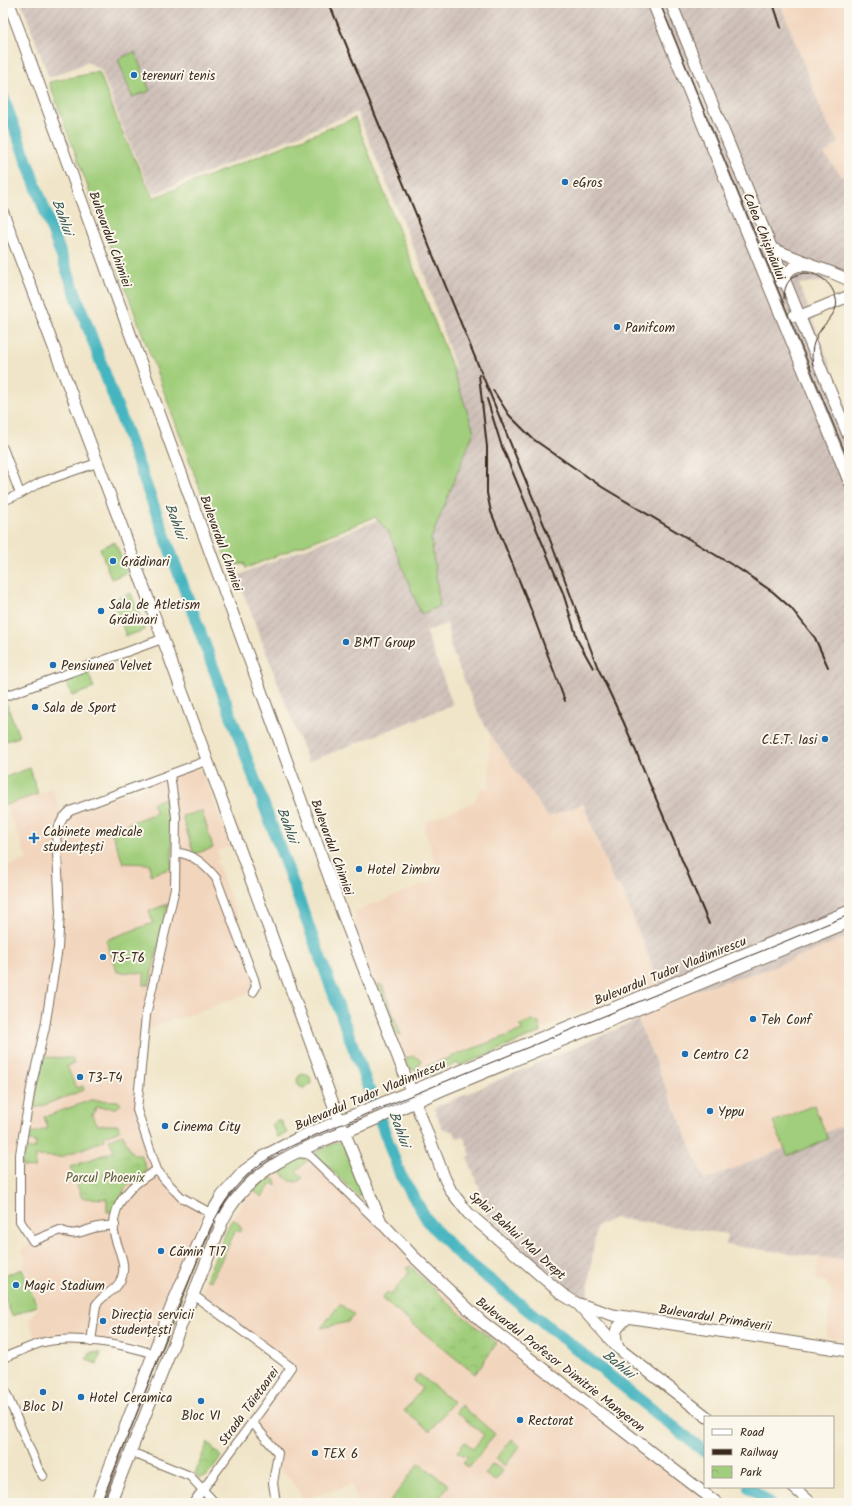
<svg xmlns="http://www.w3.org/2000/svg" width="852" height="1506" font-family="Kalam,sans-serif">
<defs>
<pattern id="industrial-furrows" width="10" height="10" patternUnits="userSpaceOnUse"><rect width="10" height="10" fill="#cfc1ba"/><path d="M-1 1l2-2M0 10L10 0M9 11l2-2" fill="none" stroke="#b3a69f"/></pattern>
<pattern id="park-crowns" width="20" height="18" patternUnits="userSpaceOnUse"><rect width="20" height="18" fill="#a1ce7c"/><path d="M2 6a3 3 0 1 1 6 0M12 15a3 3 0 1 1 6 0" fill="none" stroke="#8cb16b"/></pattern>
</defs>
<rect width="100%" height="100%" fill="#fbf7ec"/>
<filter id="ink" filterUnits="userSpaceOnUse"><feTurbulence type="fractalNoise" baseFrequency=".025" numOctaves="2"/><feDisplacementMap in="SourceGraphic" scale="8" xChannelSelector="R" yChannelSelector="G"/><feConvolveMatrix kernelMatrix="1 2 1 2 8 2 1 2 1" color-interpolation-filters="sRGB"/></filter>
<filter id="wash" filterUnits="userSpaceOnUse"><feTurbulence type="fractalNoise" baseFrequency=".012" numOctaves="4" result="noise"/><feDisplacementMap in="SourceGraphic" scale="16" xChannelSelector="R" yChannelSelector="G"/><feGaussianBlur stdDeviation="0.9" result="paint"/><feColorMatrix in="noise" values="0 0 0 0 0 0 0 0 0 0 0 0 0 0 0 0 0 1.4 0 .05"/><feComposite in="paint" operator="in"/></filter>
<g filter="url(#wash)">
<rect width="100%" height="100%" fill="#f0e5c8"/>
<!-- built -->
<path fill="#f2d5bd" d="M780,3H849V185L824,154L839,142L826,122Z
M490,734L548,817L582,804L614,883L621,887L665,999L769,969L849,936V1123L705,1180L628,993L433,1074L434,1076L431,1077L410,1070L407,1066L354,925L356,911L434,880L437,867L424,829L427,821L474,802L481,788L489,787Z
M195,768L202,771L231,846L217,851L219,859L216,860L260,977L254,979L253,992L145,1030L137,1110L164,1179L205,1210L166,1302L169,1303L152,1346L58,1340L37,1345L29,1320L39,1306L24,1266L25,1257L22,1249L33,1240L20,1221V1155L3,1157V857H5L9,866L27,859L6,805L52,789L63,817Z
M303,1157L320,1166L508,1337L717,1503H356L353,1484L308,1498L304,1501L290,1479L279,1469L278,1458L252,1422L290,1367L198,1298L224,1233L232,1218L252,1189L268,1175L272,1176L279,1171L278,1170Z
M819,1257L849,1261V1340L826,1337L832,1291L826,1282L816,1280Z"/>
<!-- industrial -->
<path fill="url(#industrial-furrows)" d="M24,3H780L826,122L839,142L824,154L849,185V278L799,284L849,415V936L769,969L665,999L621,887L614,883L583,804L548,817L490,734L476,709L451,648L447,623L426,632L453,705L308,762L237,576L380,519L342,425L455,367L424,273L357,112L153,194L125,133L101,70L88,62L49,78L22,4Z
M638,1020L705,1180L849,1123V1261L726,1245L727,1234L614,1218L596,1227L587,1299L545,1270L485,1213L488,1210L467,1157L471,1155L463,1136L457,1138L454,1132L442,1128L434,1108Z"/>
<!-- grass -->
<path fill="#a1ce7c" stroke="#6e7c4d" d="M135,52L150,91L132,97L118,59Z
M99,72L122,132L153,198L355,118L451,364L474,431L431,539L440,606L421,614L389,533L375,517L246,568L244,563L229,567L49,82Z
M115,542L127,573L111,579L100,548Z
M131,593L145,630L126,636L113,600Z
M87,670L94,688L72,696L65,678Z
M6,702L19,737L3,742V703Z
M30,768L38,794L3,806V778Z
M170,796L172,822V868L150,875V864L123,863L111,830L156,813L152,803Z
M202,811L213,848L194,854L182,816Z
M168,904L149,985H144V973L117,972L106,940L153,923L149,911Z
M378,984L382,985L401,1035L396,1034Z
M532,1020L539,1023L541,1032L460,1066L458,1063L433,1074L434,1076L431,1077L426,1073L427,1066L522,1030L520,1025Z
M414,1056L421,1060L416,1071L410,1069L404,1058Z
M43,1057L72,1058L74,1064L67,1066L76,1088L83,1086L84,1090L36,1108L34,1104Z
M297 1081a7 7 0 1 1 14 0a7 7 0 1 1-14 0Z
M91,1100L118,1101L121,1104L117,1108L97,1107L92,1115L98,1125H118L120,1130L104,1136L105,1140L61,1157L36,1156L35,1168L22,1167L23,1153H26L27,1149H35L36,1142L28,1141V1135L48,1128L44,1117Z
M814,1105L828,1139L788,1156L773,1122Z
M277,1120H280L287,1133L277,1137L272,1125Z
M336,1142L343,1143L362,1192L359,1197L318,1157L316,1152Z
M299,1157L308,1160L296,1171L303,1178L297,1182L290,1181L278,1170L279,1167Z
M268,1175L275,1180L276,1186L272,1183L262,1197L252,1189Z
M232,1218L238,1223L242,1230L240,1232L236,1230L211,1281L206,1279Z
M22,1269L37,1306L12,1316L3,1294V1276Z
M340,1304L354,1315L348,1322L321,1328Z
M419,1374L453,1402L430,1431L404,1411L422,1388L413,1381Z
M461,1405L495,1434L469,1468L463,1464L468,1457L457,1452L465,1442L473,1449L484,1435L456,1412Z
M512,1439L520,1446L505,1466L496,1459Z
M419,1463L449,1485L435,1503H389Z
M493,1464L503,1471L495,1481L485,1474Z"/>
<!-- park -->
<path fill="url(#park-crowns)" stroke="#6e7c4d" d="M123,1134L130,1150L134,1155H141L146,1168L145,1174L126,1187L114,1212H107V1199L82,1198L70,1167L114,1151L109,1139Z
M410,1266L457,1311L497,1343L475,1374L383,1300L382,1298L387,1292L391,1295L409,1272L406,1269Z
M91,1352L101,1353L97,1364L86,1360Z
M208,1442L221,1457L207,1476L200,1478L195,1474L196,1471Z"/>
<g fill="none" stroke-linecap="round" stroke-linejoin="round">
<!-- river -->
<path stroke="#47b5c0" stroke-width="12" d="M3,97L400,1174L429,1223L459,1255L705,1452
M749,1487L769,1503"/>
</g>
</g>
<g filter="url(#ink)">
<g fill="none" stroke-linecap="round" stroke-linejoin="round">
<defs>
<path id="minor" d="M3,448L20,494
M3,501L20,494L41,482L97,463
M3,697L162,639
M170,774L176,817L175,888L146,1015L137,1110L157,1170L164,1179L181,1197L223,1220
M177,853C193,853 206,866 216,878L254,979L256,987L253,992
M295,1153L307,1154L311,1157L381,1225
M115,1225C109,1226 103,1226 98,1227C82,1230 77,1238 60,1230L33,1241L20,1221V1154L31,1088L45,1027L58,948L60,912L56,832L63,818L70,811L206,761
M192,1294L291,1367L270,1398L193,1503
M91,1342L96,1305C102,1294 117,1292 122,1277C127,1261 116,1247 114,1232C111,1202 134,1182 157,1170
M3,1358C16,1353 30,1346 44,1342C76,1335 124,1344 154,1354
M3,1386L38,1468L43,1476
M252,1422L278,1453L273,1483L276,1503
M138,1455L190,1476L215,1503"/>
<path id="major" d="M9,3L342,912L445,1179L451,1191L468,1213L562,1294L578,1304L618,1348L707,1417
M653,3L849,481
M671,3L849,437
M3,213L120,522L335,1109L381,1222L413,1256L481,1321L717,1503
M773,249L811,264
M781,282C784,276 790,268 797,266C811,262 835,274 849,280
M794,316H800L849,296
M579,1304L613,1315L849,1351
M618,1348C613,1331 615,1329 628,1317
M793,1487L811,1503
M96,1503L172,1305L211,1214L222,1196L244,1171L266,1155L300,1137L849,911
M110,1503L223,1220C250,1165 307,1147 360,1126C388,1114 415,1102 442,1090L849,922"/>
</defs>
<!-- minor casing -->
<use href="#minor" stroke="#7a6b5a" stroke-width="10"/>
<!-- major casing -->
<use href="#major" stroke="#7a6b5a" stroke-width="13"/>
<!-- minor -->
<use href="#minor" stroke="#fff" stroke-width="8"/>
<!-- major -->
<use href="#major" stroke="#fff" stroke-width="11"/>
<!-- tram -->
<path stroke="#3b2a1e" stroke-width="1" d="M660,3L849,462
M784,299C783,262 829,267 836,299C840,313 822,324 817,336C812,345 811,355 813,365
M101,1503L210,1229C237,1173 263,1158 318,1134L849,915"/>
<!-- rail -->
<path stroke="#3b2a1e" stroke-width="2" d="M329,3L549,537L597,666L624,723L709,924
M773,3L781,28
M479,375L487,447V493L491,512L528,602L565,701
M493,390L509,415L533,439L602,487L739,569L773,592L791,608L815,638L828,667
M487,399L501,444L563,593L578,641L593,668"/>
</g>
</g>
<!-- markers -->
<g fill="#1f6fb2" stroke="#fbf7ec" stroke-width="1.5">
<circle cx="134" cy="75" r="4"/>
<circle cx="565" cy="182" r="4"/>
<circle cx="617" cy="327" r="4"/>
<circle cx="113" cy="561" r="4"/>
<circle cx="101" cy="611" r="4"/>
<circle cx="346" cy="642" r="4"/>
<circle cx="53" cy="665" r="4"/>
<circle cx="35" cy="707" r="4"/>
<circle cx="825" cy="739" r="4"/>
<path d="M32 832h4v4h4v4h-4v4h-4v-4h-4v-4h4z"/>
<circle cx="359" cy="869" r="4"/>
<circle cx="103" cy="957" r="4"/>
<circle cx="753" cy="1019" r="4"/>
<circle cx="685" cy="1054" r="4"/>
<circle cx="80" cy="1077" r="4"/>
<circle cx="710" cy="1111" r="4"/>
<circle cx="165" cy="1126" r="4"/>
<circle cx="161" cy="1251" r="4"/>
<circle cx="16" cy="1285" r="4"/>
<circle cx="103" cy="1321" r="4"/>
<circle cx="43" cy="1392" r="4"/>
<circle cx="81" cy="1397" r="4"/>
<circle cx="201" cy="1401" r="4"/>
<circle cx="520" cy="1420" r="4"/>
<circle cx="315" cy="1453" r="4"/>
</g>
<g text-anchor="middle" stroke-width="4" stroke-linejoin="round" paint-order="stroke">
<!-- poi labels -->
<g font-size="13" fill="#3b2a1e" stroke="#fbf7ec" text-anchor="start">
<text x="142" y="80">terenuri tenis</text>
<text x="573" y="187">eGros</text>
<text x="625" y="332">Panifcom</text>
<text x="121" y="566">Grădinari</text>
<text x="109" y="609">Sala de Atletism<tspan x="109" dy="15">Grădinari</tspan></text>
<text x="354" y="647">BMT Group</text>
<text x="61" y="670">Pensiunea Velvet</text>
<text x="43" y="712">Sala de Sport</text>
<text x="817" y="744" text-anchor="end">C.E.T. Iasi</text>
<text x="43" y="836">Cabinete medicale<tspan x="43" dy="15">studențești</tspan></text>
<text x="367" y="874">Hotel Zimbru</text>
<text x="111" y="962">T5-T6</text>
<text x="761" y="1024">Teh Conf</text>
<text x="693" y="1059">Centro C2</text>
<text x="88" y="1082">T3-T4</text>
<text x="718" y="1116">Yppu</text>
<text x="173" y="1131">Cinema City</text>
<text x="169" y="1256">Cămin T17</text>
<text x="24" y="1290">Magic Stadium</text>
<text x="111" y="1319">Direcția servicii<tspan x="111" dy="15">studențești</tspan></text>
<text x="89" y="1402">Hotel Ceramica</text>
<text x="43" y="1411" text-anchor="middle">Bloc D1</text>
<text x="201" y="1420" text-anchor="middle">Bloc V1</text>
<text x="528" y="1425">Rectorat</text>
<text x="323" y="1458">TEX 6</text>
</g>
<!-- street labels -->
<g font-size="13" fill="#3b2a1e" stroke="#fbf7ec">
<text transform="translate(765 236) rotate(68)" y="5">Calea Chișinăului</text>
<text transform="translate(111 239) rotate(70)" y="5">Bulevardul Chimiei</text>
<text transform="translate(222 543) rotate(70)" y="5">Bulevardul Chimiei</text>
<text transform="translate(333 847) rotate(70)" y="5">Bulevardul Chimiei</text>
<text transform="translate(670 970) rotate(-22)" y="5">Bulevardul Tudor Vladimirescu</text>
<text transform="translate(370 1094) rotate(-23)" y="5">Bulevardul Tudor Vladimirescu</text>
<text transform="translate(518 1235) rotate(42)" y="5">Splai Bahlui Mal Drept</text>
<text transform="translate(715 1317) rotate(9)" y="5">Bulevardul Primăverii</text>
<text transform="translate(561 1364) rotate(38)" y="5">Bulevardul Profesor Dimitrie Mangeron</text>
<text transform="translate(248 1406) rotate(-54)" y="5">Strada Tăietoarei</text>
</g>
<!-- park labels -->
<g font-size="13" fill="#5a5b3a" stroke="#fbf7ec">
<text x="105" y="1182">Parcul Phoenix</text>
</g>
<!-- water labels -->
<g font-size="14" font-style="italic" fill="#3f5b57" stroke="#fbf7ec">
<text transform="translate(63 217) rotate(70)" y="5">Bahlui</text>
<text transform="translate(176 521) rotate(70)" y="5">Bahlui</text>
<text transform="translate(288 825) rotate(70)" y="5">Bahlui</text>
<text transform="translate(400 1129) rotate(70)" y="5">Bahlui</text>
<text transform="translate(619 1364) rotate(39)" y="5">Bahlui</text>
</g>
</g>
<!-- margin -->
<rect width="852" height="1506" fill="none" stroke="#fbf7ec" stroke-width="16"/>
<!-- legend -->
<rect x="704" y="1416" width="130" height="72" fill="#fbf7ec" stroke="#aea59a"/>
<rect x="712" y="1429" width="20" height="6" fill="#ffffff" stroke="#aea59a"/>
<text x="740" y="1436" font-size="12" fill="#3b2a1e">Road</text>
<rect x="712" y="1449" width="20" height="6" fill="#3b2a1e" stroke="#aea59a"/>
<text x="740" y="1456" font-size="12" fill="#3b2a1e">Railway</text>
<rect x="712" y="1466" width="20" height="12" fill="url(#park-crowns)" stroke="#aea59a"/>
<text x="740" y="1476" font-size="12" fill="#3b2a1e">Park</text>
</svg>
